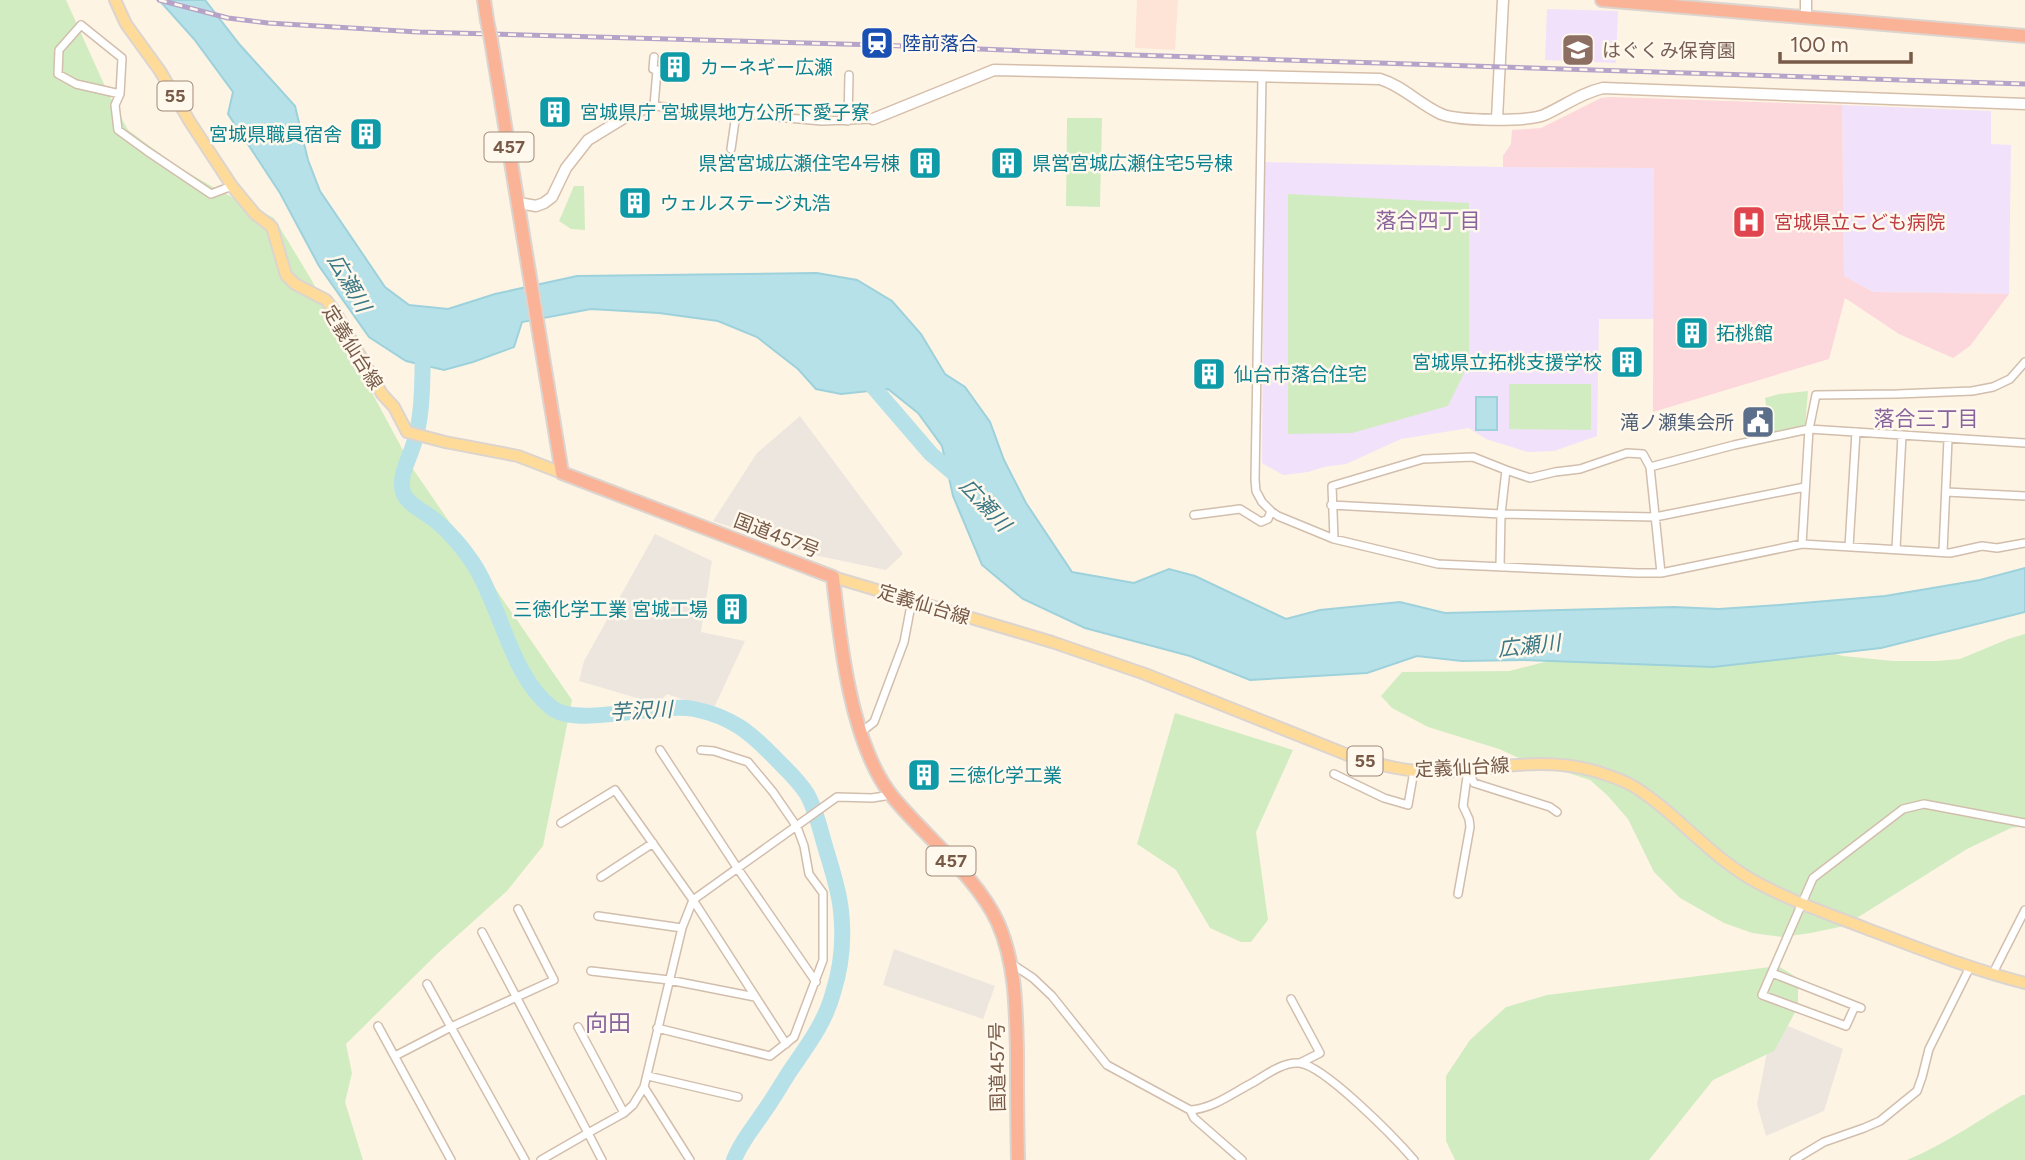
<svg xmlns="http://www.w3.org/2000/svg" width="2025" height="1160" font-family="Figtree,'Noto Sans JP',sans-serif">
<rect width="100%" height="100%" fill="#fef4e4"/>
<!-- commercial -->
<path fill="#fee4d7" d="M1137,0H1178L1175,50L1135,48Z"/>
<!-- industrial -->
<path fill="#ede6df" d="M800,416L903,554L886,570L814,555L713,521L757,453Z
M655,534L712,561L701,632L745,641L713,710L667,694L657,704L579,681L584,661Z
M894,949L995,986L983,1019L883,985Z
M1762,1015L1843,1049L1824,1111L1766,1136L1757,1104L1771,1031Z"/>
<!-- education -->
<path fill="#f1e1fa" d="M1547,9L1618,11L1616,63L1545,60Z
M1842,105L1991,111V144L2011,145L2009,294L1873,292L1844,276Z
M1264,162L1503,167L1654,168L1655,319H1599L1597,436L1554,451L1528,452L1486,439L1469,428L1401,439L1346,464L1324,467L1308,472L1283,475L1262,463Z"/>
<!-- medical -->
<path fill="#fcd7db" d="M1610,97L1842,105L1844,276L1873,292L2009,294L1970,346L1953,358L1899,334L1845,298L1829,359L1653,412L1654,168L1503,167V156L1511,144L1512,130L1541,128L1601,98Z"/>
<!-- green -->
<path fill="#d2ecc2" d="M0,0H66L108,93L128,130L177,166L218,190L274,218L311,279L413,469L572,700L543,846L507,891L438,953L346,1044L352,1073L345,1102L363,1160H0Z
M1067,118H1102L1100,207L1066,206Z
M574,186H584L585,230L571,229L559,221Z
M1288,194L1469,203V363L1448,406L1352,433L1288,434Z
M1509,384H1591V430L1509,429Z
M1808,391L1805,426L1770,433L1765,398L1779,394Z
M2025,634V826L2011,828L1967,849L1844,926L1811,933L1782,937L1752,933L1724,923L1680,898L1654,872L1628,819L1607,795L1590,780L1559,770L1530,763L1499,749L1428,727L1392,708L1381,696L1402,672L1509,671L1564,657L1806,646L1843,656L1893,661H1936L1960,659L2008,639Z
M1175,713L1293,750L1256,832L1268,920L1251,942H1241L1210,928L1176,870L1137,844Z
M1778,966L1798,978V1007L1774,1051L1713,1080L1649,1160H1455L1446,1141V1076L1470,1040L1506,1007L1547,995Z
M2022,1095H2025V1160H1907C1948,1143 1983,1117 2022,1095Z"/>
<!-- water -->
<path fill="#b7e1e9" stroke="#9dd1db" stroke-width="2" d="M159,0H205L240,45L295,106L308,160L320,191L385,287L409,305L448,309L495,294L577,276L817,273L857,280L892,301L921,334L945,374L965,387L990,422L1004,460L1026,503L1072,572L1134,583L1169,569L1195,576L1286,619L1320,610L1400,602L1445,613L1674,607L1719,609L1779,605L1885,596L1980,580L2025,568V612L1881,648L1713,667L1524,660L1462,661L1417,656L1367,673L1250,680L1190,656L1085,628L1023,599L982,565L953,496L942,446L918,413L888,389L841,394L816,389L798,369L757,337L718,321L659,313L591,309L522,322L514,347L473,362L444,370L406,361L369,337L319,266L280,193L228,114L233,92L194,39Z
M1476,397H1497V430H1476Z"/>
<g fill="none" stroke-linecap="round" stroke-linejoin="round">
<!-- river -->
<path stroke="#b7e1e9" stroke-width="16" d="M423,344C422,379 424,416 412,449C407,463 399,477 403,492C407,505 426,512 436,521C449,532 463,548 473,563C501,606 511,677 552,708C578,728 657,702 694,709C733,717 751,733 777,760C788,771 799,781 807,794C816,810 820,829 825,846C831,867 839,889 841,911C844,938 841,968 833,993C825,1023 807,1046 790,1071C781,1085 773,1099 763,1113C753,1128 740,1143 734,1160
M863,375L931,454L963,481"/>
<defs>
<path id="street" d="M654,57L653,69L657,70L654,106L822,121L873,119
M1262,77L1255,480L1256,491L1262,502L1271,511L1278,516L1334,539L1438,564L1637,573H1661L1802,544L1950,553L1982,546L1997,548L2025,543
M120,94L76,84L58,74L59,50L81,25L122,58L120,94L115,105L118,130L147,151L211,194L232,186
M848,121L849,75
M731,149L736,114
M1650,467L1734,445L1809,429L2025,443
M1506,470L1530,478L1555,472L1580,469L1627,453L1643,454L1650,467L1661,573
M1946,492L2025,496
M1331,505L1501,514L1655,517L1805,487
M1194,515L1240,509L1261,522L1268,519L1271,511
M1334,539L1332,486L1423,459L1473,457L1506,470L1501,514L1500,567
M1802,544L1809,429L1816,395L1897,394L1972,391L1993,387L2010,379L2025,362
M1849,547L1856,432
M1896,549L1902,435
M1943,552L1948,439
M860,733L874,722L904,642L912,600
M660,750L738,869L816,982
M1468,770L1474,783L1550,807L1557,812
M1334,774L1384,798L1408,805L1414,771
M561,823L615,790L693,900L786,1044
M601,877L653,843
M1458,894L1470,827L1469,819L1463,806L1468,769
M598,916L682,928
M482,932L588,1133L541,1160
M1012,964L1033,978L1052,996L1107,1065L1190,1110C1213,1109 1234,1092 1254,1082C1267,1074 1283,1062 1299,1063C1324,1065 1396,1139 1414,1160
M591,971L669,980L755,997
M1772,973L1861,1008
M1992,975L2025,910
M427,984L525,1160
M1291,999L1320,1053L1300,1063
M1855,1006L1846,1026L1762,995L1813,878L1903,809L1924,804L2025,823
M378,1026L451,1160
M578,1027L624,1113
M657,1028L770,1056L794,1037L823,960V893L809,874L804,846L797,827L773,792L748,762L714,751L701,750
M395,1056L451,1027L554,980L518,909
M648,1076L738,1097
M644,1087L690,1160
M1190,1110L1194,1118L1242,1160
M602,1160L588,1133L624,1113L633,1105L644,1087L682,928L693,900L837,797L872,798L891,795
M1794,1160L1824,1142L1864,1128L1880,1121L1917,1091L1922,1077L1929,1049L1970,967"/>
<path id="secondary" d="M1806,18V0
M873,119L994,70L1380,79C1403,86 1419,104 1441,114C1458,121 1527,122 1544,115C1564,106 1581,93 1603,88L2025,104
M1497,119L1503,0
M519,203L536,206L544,203L552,197L566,168L588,140L632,113L654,106"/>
<path id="primary" d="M115,0L126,24L160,71L190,122L232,186L255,214L272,227L286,275L295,284L326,300L334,310L382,394L394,407L407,432L445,442L518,456L562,473
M833,577L1052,642L1145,674L1353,757C1380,765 1407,772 1436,772C1491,770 1544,755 1598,772C1610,776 1623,780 1633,786C1675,812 1706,852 1749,878C1785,899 1826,913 1865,928C1918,948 1970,969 2025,983"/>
<path id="highway" d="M484,0L487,20
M1602,0L2025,36
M491,40L562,473L833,577C840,643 851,744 892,796C925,837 976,875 998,923C1016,964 1016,1009 1017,1053C1017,1089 1017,1124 1018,1160"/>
</defs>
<!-- street casing -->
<use href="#street" stroke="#d2beac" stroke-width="10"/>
<!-- secondary casing -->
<use href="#secondary" stroke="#d5beaa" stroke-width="13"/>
<!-- primary casing -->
<use href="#primary" stroke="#dcd4cf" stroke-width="14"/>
<!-- highway casing -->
<use href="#highway" stroke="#dcd4cf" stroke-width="16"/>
<!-- street -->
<use href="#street" stroke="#fff" stroke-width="7"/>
<!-- secondary -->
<use href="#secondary" stroke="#fff" stroke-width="10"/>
<!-- primary -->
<use href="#primary" stroke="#ffdb9a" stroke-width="10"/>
<!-- highway -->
<use href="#highway" stroke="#fbb398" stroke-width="12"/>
<defs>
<path id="rail" d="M159,0L228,18L268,23L418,32L877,45L1133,55L2025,84"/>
</defs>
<!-- rail casing -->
<use href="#rail" stroke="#b7a2c8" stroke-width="5"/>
<!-- rail -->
<use href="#rail" stroke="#fff8ec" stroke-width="2.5" stroke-dasharray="8" stroke-linecap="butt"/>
<defs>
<path id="highway-bridge" d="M487,20L491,40"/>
</defs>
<!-- highway-bridge casing -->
<use href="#highway-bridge" stroke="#dcd4cf" stroke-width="16" stroke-linecap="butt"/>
<!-- highway-bridge -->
<use href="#highway-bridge" stroke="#fbb398" stroke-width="12"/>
</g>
<!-- icons -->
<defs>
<symbol id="station-square" viewBox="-11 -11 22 22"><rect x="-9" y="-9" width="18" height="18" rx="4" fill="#1a4fb4" stroke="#fff8ec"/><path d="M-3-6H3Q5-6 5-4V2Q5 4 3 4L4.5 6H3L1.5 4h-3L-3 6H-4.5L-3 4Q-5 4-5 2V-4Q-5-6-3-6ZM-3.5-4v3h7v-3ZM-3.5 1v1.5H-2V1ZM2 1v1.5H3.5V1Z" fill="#fff"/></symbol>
<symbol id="school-square" viewBox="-11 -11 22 22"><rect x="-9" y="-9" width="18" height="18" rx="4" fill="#8d6e63" stroke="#fff8ec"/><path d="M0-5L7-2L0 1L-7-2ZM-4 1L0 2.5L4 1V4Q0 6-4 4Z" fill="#fff"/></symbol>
<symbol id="building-square" viewBox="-11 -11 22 22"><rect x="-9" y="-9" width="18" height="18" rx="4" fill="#0f9aa8" stroke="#fff8ec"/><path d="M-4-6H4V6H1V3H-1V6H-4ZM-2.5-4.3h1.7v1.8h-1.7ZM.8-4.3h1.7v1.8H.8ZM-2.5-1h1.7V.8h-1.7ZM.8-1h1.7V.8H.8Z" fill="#fff"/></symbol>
<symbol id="hospital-square" viewBox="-11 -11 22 22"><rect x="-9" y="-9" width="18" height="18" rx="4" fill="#e0444e" stroke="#fff8ec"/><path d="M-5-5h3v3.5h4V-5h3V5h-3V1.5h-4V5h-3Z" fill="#fff"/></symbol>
<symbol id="civic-square" viewBox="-11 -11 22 22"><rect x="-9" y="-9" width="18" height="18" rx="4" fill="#5c6f8a" stroke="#fff8ec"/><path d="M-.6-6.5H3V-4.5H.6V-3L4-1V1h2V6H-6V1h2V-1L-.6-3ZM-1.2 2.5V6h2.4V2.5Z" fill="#fff"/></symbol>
</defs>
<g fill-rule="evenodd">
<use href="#station-square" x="858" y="24" width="38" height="38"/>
<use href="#school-square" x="1559" y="31" width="38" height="38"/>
<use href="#building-square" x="656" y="48" width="38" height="38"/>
<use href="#building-square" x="536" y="93" width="38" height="38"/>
<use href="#building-square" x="347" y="115" width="38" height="38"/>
<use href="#building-square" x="906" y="144" width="38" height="38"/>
<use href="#building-square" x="988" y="144" width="38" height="38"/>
<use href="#building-square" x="616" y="184" width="38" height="38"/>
<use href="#hospital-square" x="1730" y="203" width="38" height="38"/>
<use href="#building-square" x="1673" y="314" width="38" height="38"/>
<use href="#building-square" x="1608" y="343" width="38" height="38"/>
<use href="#building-square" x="1190" y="355" width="38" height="38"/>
<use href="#civic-square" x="1739" y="403" width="38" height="38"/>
<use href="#building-square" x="713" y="590" width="38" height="38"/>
<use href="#building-square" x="905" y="756" width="38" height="38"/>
</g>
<g text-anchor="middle" stroke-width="5" stroke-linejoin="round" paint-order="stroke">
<!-- shield labels -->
<g fill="#fff8ec" stroke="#a08979" stroke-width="2">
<rect x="157.5" y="81.5" width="35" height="29" rx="5"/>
<rect x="484.5" y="132.5" width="49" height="29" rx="5"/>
<rect x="1347.5" y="746.5" width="35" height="29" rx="5"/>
<rect x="926.5" y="846.5" width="49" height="29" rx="5"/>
</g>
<g font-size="18" font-weight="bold" fill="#785a48">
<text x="175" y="102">55</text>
<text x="509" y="153">457</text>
<text x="1365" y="767">55</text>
<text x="951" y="867">457</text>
</g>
<!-- transit labels -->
<g font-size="19" fill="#164399" stroke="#fff8ec" text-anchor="start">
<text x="902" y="50">陸前落合</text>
</g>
<!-- education labels -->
<g font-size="19" fill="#785e54" stroke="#fff8ec" text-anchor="start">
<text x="1602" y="57">はぐくみ保育園</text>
</g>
<!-- culture labels -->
<g font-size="19" fill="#0d838f" stroke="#fff8ec" text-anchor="start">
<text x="700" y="74">カーネギー広瀬</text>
<text x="580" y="119">宮城県庁 宮城県地方公所下愛子寮</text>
<text x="342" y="141" text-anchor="end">宮城県職員宿舎</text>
<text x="900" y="170" text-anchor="end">県営宮城広瀬住宅4号棟</text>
<text x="1032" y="170">県営宮城広瀬住宅5号棟</text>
<text x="660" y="210">ウェルステージ丸浩</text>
<text x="1716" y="340">拓桃館</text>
<text x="1602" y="369" text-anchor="end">宮城県立拓桃支援学校</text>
<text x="1234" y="381">仙台市落合住宅</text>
<text x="708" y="616" text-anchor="end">三徳化学工業 宮城工場</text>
<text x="948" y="782">三徳化学工業</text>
</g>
<!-- health labels -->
<g font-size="19" fill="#be3a42" stroke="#fff8ec" text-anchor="start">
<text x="1774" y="229">宮城県立こども病院</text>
</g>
<!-- street labels -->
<g font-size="19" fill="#785a48" stroke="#fff8ec">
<text transform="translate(353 347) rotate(58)" y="7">定義仙台線</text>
<text transform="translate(777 535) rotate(21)" y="7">国道457号</text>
<text transform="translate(924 604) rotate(17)" y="7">定義仙台線</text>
<text transform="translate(1462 767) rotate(-3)" y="7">定義仙台線</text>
<text transform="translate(997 1067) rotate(-91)" y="7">国道457号</text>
</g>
<!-- service labels -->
<g font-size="19" fill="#4e5e75" stroke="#fff8ec" text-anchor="end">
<text x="1734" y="429">滝ノ瀬集会所</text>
</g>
<!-- neighbourhood labels -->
<g font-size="21" fill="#89639c" stroke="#fff8ec">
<text x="1428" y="228">落合四丁目</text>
<text x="1926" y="426">落合三丁目</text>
</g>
<!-- water labels -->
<g font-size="21" font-style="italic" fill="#3d7986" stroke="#fff8ec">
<text transform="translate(349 283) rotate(60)" y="7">広瀬川</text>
<text transform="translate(985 505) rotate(47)" y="7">広瀬川</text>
<text transform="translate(1529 646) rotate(-6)" y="7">広瀬川</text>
<text transform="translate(641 711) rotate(-3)" y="7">芋沢川</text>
</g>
<!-- quarter labels -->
<g font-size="23" fill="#89639c" stroke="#fff8ec">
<text x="608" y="1031">向田</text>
</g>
</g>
<!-- scale -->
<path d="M1780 52v10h131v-10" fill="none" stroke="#785a48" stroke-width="3.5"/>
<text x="1790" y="52" font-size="21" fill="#785a48" stroke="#fff8ec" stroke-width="5" paint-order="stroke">100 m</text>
</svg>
